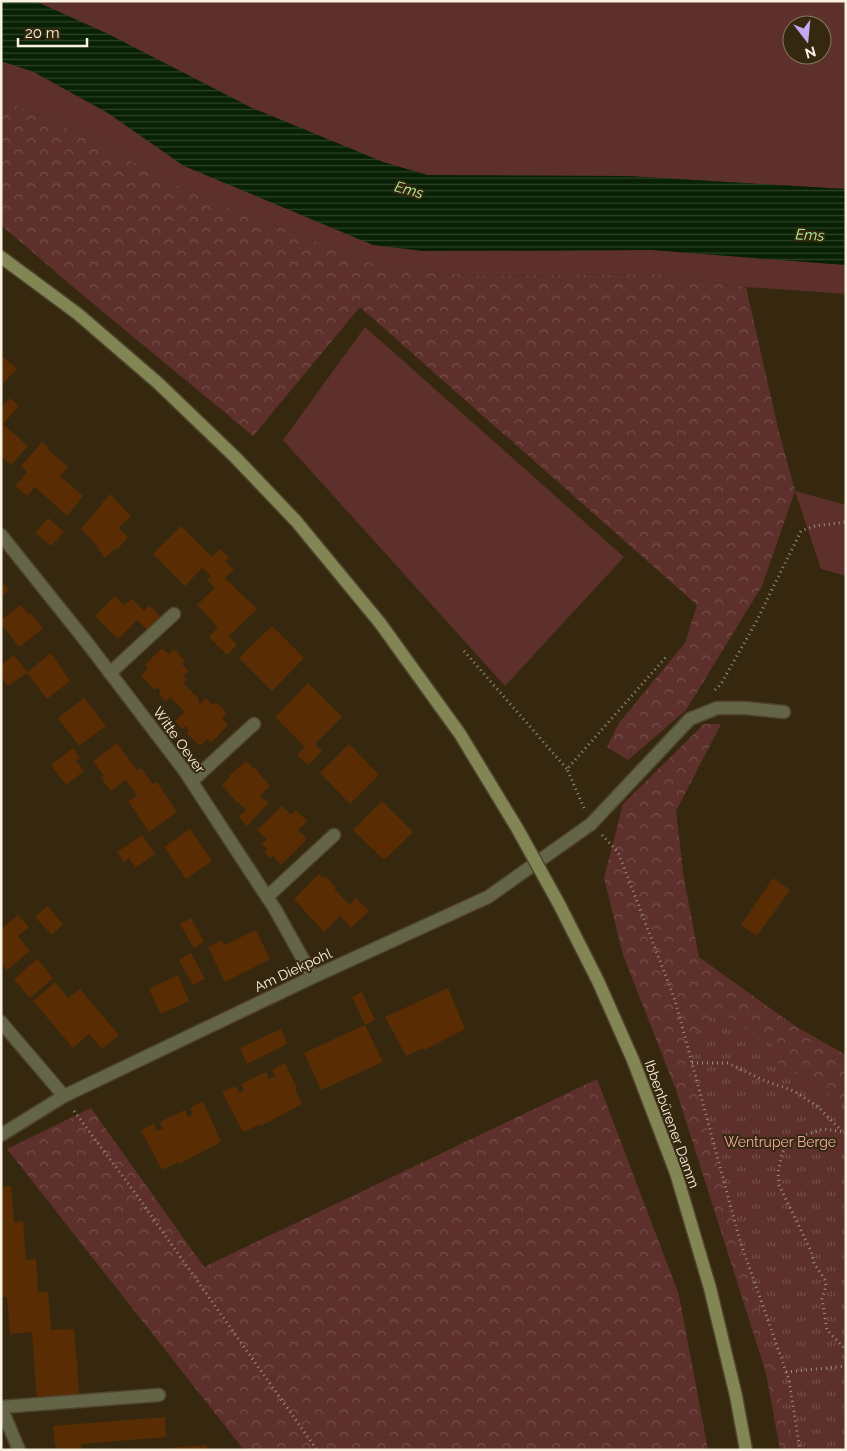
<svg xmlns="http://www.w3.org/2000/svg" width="847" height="1451" font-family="Raleway,sans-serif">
<defs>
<pattern id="forest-crowns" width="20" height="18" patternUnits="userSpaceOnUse" patternTransform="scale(1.25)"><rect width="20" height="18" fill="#5d302c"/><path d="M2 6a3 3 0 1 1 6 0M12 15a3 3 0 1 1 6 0" fill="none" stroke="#754e4a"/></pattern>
<pattern id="park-tufts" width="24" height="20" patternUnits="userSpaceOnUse" patternTransform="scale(1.25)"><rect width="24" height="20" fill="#5d302c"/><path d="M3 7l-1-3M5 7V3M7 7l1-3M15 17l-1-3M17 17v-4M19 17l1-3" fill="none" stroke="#754e4a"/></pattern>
<pattern id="water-rules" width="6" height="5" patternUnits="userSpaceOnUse" patternTransform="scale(1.25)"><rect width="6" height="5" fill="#082104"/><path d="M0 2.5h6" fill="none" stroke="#2d4228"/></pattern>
</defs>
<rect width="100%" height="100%" fill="#35280e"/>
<!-- grass -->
<path fill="#5d302c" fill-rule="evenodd" d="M35,1H846V189L627,176L427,175L383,162L252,108L108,34ZM792,25H822V55H792Z
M1,60L34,72L108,113L184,166L423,251L652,250L846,265V294L746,287L654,274L488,276L422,272L368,262L190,192L80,134L1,98Z
M365,327L624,557L505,686L283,440Z
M795,491L846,505V576L821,569Z"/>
<!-- forest -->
<path fill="url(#forest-crowns)" d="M1,98L80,134L190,192L368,262L422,272L488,276L654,274L746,287L778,428L795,491L762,586L686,710L628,760L607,747L619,723L685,643L697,605L360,307L253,436L78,291L1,225Z
M704,724H721L676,811L684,879L699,957L795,1026L846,1055V1450H780L766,1373L676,1090L623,955L604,878L623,804Z
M597,1079L679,1295L708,1450H244L7,1149L91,1108L204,1267Z"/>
<!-- park -->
<path fill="url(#park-tufts)" d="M719,1011L780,1050L772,1060L800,1076L846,1107V1450H793L760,1311L685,1053L692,1036Z"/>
<!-- water -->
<path fill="url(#water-rules)" d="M1,1H35L108,34L252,108L383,162L427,175L627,176L846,189V265L652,250L423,251L373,245L184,166L108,113L34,72L1,61Z"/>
<!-- building -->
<path fill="#5a2c03" d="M2,356L17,369L1,385V357Z
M10,398L19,406L3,424L28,446L11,465L1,456V408Z
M42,442L49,448L47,449L68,467L60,476L83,496L67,516L35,487L27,496L15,486L27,472L21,466Z
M110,494L131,516L118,528L128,537L117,550L116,548L105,558L97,548L98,547L81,529Z
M48,518L64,532L51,546L35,533Z
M181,526L212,557L220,549L229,558L225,561L234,570L225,578L257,609L229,636L237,645L227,655L209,637L218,627L197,605L215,588L207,580L211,576L202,568L185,586L153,554Z
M1,581L9,590L1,597Z
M115,596L124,605L132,599L144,611L149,605L161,617L148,630L137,620L118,639L95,616Z
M21,605L29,615L31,613L43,629L19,647L1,624V620Z
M272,626L304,658L272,691L239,658Z
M162,648L169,654L174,649L184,660L185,661L182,664L189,671L183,676L187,680L183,683L199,699L198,701L200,704L206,698L212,705L216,702L227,713L222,718L228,725L211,743L207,739L200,746L186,733L189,730L186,726L182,729L175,721L185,712L170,697L166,701L159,694L161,691L157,687L155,690L141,676L148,669L145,665Z
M51,653L70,681L47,699L27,673L8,686L1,677V665L14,655L27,672Z
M308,683L342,717L315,744L322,751L308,765L297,755L305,747L275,717Z
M84,698L106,726L79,746L58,718Z
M117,743L137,770L141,768L153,784L157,782L177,812L149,832L128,801L137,796L126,780L111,791L101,778L104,776L93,761Z
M349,744L379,775L350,804L320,773Z
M73,748L80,758L76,761L84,771L66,785L51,765Z
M246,761L254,769L255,768L270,786L260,796L269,803L247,826L239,817L246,810L238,802L237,803L222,785L230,777L229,776Z
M382,801L413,832L384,860L353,830Z
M282,806L291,815L296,810L307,821L298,830L307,839L281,865L273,856L270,858L264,852L267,849L262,844L267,839L257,830Z
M190,829L212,861L186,879L164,847Z
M142,835L155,854L135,868L129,858L124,862L117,852Z
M319,874L322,877H326L335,886V890L350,905L356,898L369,911L351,928L340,916L324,932L294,899Z
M773,878L790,890L757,936L741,925Z
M47,906L63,924L52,935L35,917Z
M18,915L29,927L18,936L30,951L7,970L1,963V929Z
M191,918L204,942L194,948L180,924Z
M256,930L270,959L225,982L208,947L222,940L224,945Z
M191,953L205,979L193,985L179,960Z
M37,959L53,978L30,998L14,979Z
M178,975L189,1001L161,1014L149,989Z
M55,982L68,998L80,989L119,1035L102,1049L89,1034L73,1048L33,1001Z
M448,988L465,1029L424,1050L423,1048L406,1056L385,1017Z
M362,992L375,1020L365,1025L383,1062L321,1090L304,1053L365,1025L352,997Z
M281,1029L287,1044L247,1064L240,1048Z
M285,1063L297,1088L295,1089L302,1104L261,1126L260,1124L243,1132L222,1092L236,1086L239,1093L244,1090L241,1084L266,1072L269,1079L275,1076L272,1070Z
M203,1101L221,1142L179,1164L178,1162L162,1170L141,1130L154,1124L157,1131L163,1129L160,1122L185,1110L188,1117L193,1114L190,1108Z
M11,1186L14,1222L23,1221L26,1260L36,1259L38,1292H48L51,1330L74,1329L77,1364L80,1365L77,1366L79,1396L37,1399L32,1332L10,1334L7,1297H1V1187Z
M165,1417L166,1437L81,1444L82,1450H62V1448L57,1449V1446H55L53,1426Z
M207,1445V1450H167V1448Z"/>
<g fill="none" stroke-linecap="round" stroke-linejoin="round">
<defs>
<path id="service" d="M110,673L174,614
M192,781L254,724
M591,824L690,719L717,708H745L784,712
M267,897L334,835
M1,1407L159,1395"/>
<path id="minor" d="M1,535L85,640L184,770L275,909L313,977
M1,1022L64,1096
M1,1135L64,1096L313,977L488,897L591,824
M1,1407L19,1450"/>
<path id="secondary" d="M1,257L78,314L158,383L235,457L296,521L380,623L460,734L517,828
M559,904L598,981L633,1060L676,1173L710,1288L736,1396L746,1450"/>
</defs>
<!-- service casing -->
<use href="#service" stroke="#50442c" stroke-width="15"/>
<!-- minor casing -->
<use href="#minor" stroke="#50442c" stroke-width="15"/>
<!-- secondary casing -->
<use href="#secondary" stroke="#50442c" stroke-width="15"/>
<!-- path -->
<path stroke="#9b907c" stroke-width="3" stroke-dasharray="1 4" stroke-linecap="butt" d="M464,651L567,769
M715,690L721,684L755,624L801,531L815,526L846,522
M584,808L567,769L667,656
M602,835L618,852L675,1000L740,1241L789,1380L800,1450
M692,1063H728L765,1081L794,1091L817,1106L841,1130
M74,1111L133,1190L317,1450
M846,1132L823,1129L793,1139L782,1153L778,1172L779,1185L811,1251L814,1263L825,1280L826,1286L822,1299L827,1330L846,1350
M786,1372L846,1366"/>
<!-- service -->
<use href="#service" stroke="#636546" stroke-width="12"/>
<!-- minor -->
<use href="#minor" stroke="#636546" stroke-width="12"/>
<!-- secondary -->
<use href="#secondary" stroke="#828654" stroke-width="12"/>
<defs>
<path id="secondary-bridge" d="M517,828L559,904"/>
</defs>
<!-- secondary-bridge casing -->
<use href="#secondary-bridge" stroke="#50442c" stroke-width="15" stroke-linecap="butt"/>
<!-- secondary-bridge -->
<use href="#secondary-bridge" stroke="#828654" stroke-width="12"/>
</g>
<g text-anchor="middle" stroke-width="4" stroke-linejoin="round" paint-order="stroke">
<!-- street labels -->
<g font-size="14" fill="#f9f1e2" stroke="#35280e">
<text transform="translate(179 740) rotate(54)" y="5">Witte Oever</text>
<text transform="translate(293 970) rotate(-25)" y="5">Am Diekpohl</text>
<text transform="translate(672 1124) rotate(70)" y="5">Ibbenbürener Damm</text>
</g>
<!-- park labels -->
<g font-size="14" fill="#f3afa7" stroke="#35280e">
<text x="780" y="1147">Wentruper Berge</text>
</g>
<!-- water labels -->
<g font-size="15" font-style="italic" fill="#aff7a1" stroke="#35280e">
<text transform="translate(409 190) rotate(15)" y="5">Ems</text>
<text transform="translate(810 235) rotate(3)" y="5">Ems</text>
</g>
</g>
<!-- border -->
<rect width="847" height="1451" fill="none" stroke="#f9f1e2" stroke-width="5"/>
<!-- north arrow -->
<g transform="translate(807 40) rotate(164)"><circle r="24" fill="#35280e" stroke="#837863"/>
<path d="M0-4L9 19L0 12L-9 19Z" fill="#c3a7f2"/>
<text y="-8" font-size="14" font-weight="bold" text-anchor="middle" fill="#f9f1e2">N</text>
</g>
<!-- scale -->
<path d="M18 38v8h69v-8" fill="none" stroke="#f9f1e2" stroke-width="2.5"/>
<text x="25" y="38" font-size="15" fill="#f9f1e2" stroke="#35280e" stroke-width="4" paint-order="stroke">20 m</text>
</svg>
